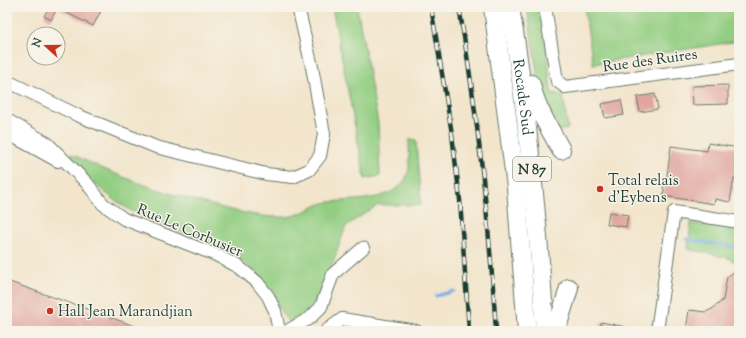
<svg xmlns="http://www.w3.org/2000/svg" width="746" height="338" font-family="'Sorts Mill Goudy',serif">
<rect width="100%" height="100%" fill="#f7f3e8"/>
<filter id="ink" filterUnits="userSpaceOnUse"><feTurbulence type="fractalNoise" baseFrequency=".025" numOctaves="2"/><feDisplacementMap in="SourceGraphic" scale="8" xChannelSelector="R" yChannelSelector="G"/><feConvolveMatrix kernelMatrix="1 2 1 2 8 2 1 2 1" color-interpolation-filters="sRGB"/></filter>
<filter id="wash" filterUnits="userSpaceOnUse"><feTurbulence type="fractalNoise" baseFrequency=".012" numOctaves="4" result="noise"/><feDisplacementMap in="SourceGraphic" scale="16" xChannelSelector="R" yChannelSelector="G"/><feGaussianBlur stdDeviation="0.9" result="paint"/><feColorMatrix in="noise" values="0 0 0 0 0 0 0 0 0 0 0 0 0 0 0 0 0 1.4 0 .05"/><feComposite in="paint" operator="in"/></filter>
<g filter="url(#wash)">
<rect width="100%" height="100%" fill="#f2e5cc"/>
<!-- green -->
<path fill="#92cd81" stroke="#58855a" d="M332,7H357L378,123L380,176L365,179Z
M527,7H540L547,46L551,93L563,95L568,129L555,131L538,79Z
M584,7H739V41L593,64Z
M409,140H416L421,205H378L346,226L323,291L303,316L291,324C276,311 273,288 258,274C228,245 177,234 141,216C112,202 90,179 67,158L72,154C115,176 161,192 208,204C234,211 260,218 286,217C301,216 314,204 329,202C355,199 404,203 409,168C410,159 409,149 409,140Z
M691,223L739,231V265L729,258L688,249Z"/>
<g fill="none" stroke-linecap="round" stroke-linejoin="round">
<!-- stream -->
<path stroke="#74ade4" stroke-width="3" d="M686,239L739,248
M436,296L454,291"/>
</g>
<g id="blocks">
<!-- building -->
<path fill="#e0a59e" d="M49,7H103L93,26L57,8L51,20L44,16Z
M728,85V104L693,105L692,86Z
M655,94L658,109L640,112L637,97Z
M621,100L624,115L605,118L602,104Z
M708,143L739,148L737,178H734L730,202L715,199L714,204L663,196L664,189L662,185L666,183L671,146L707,151Z
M609,212L628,215L626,227L607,224Z
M739,268V331H686L689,310L706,312L712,309L723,300L727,277Z
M7,281L146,330L145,331H7Z
M601,322L626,327V331H600Z"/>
</g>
</g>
<g filter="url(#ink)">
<use href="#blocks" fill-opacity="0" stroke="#697869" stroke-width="1"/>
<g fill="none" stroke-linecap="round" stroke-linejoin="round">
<defs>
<path id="minor" d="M545,7L557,81L565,87L739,64
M7,81L77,115L156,147L266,174L293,177L309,170L320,156L324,134L312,67L298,7
M7,120L47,143L86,182L103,204L124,219L216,255L239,267L257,282L268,296L275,311L279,331
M7,133L58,161
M287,331L310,318L321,307L333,274L363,248
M326,331L342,319L416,331
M657,331L674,212L739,222"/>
<g id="highway">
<path d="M493,7L516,187L527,331"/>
<path id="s1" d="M510,7C528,114 538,223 545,331"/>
<path d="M531,84C536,108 549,127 561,150"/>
<path d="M556,331L569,288"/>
</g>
</defs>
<!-- minor casing -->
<use href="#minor" stroke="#697869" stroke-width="14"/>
<!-- highway casing -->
<use href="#highway" stroke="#697869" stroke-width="20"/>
<!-- minor -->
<use href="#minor" stroke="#fff" stroke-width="12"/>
<!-- highway -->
<use href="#highway" stroke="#fff" stroke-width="18"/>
<defs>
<path id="rail" d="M431,7L452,134L460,200L469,331
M459,7C478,115 489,221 496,331"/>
</defs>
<!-- rail casing -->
<use href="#rail" stroke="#1f3d34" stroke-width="4.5"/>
<!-- rail -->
<use href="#rail" stroke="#f7f3e8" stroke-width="3" stroke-dasharray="9" stroke-linecap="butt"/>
</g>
</g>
<!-- markers -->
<g fill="#c8321e" stroke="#f7f3e8" stroke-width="1.5">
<circle cx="600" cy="189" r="4"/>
<circle cx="50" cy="311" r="4"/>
</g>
<g text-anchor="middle" stroke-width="3" stroke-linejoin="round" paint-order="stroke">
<!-- shield labels -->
<rect fill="#f7f3e8" stroke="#60746a" stroke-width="1" x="513" y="157" width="38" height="24" rx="3"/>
<g font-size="14" font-weight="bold" fill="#1f3d34">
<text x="532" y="174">N 87</text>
</g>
<!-- street labels -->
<g font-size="15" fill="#1f3d34" stroke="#f7f3e8">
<text transform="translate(650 60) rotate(-8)" y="5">Rue des Ruires</text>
<text dy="5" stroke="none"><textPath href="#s1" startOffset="91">Rocade Sud</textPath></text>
<text transform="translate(190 230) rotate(23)" y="5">Rue Le Corbusier</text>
</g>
<!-- poi labels -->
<g font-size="15" fill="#1f3d34" stroke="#f7f3e8" text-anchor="start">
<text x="608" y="185">Total relais<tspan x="608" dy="17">d'Eybens</tspan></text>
<text x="58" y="316">Hall Jean Marandjian</text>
</g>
</g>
<!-- margin -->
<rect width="746" height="338" fill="none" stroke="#f7f3e8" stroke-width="24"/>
<!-- north arrow -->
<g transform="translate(46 46) rotate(291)"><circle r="19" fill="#f7f3e8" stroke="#a1aaa0"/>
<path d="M0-3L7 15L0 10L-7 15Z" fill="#c8321e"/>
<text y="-6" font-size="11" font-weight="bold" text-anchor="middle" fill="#1f3d34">N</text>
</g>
</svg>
